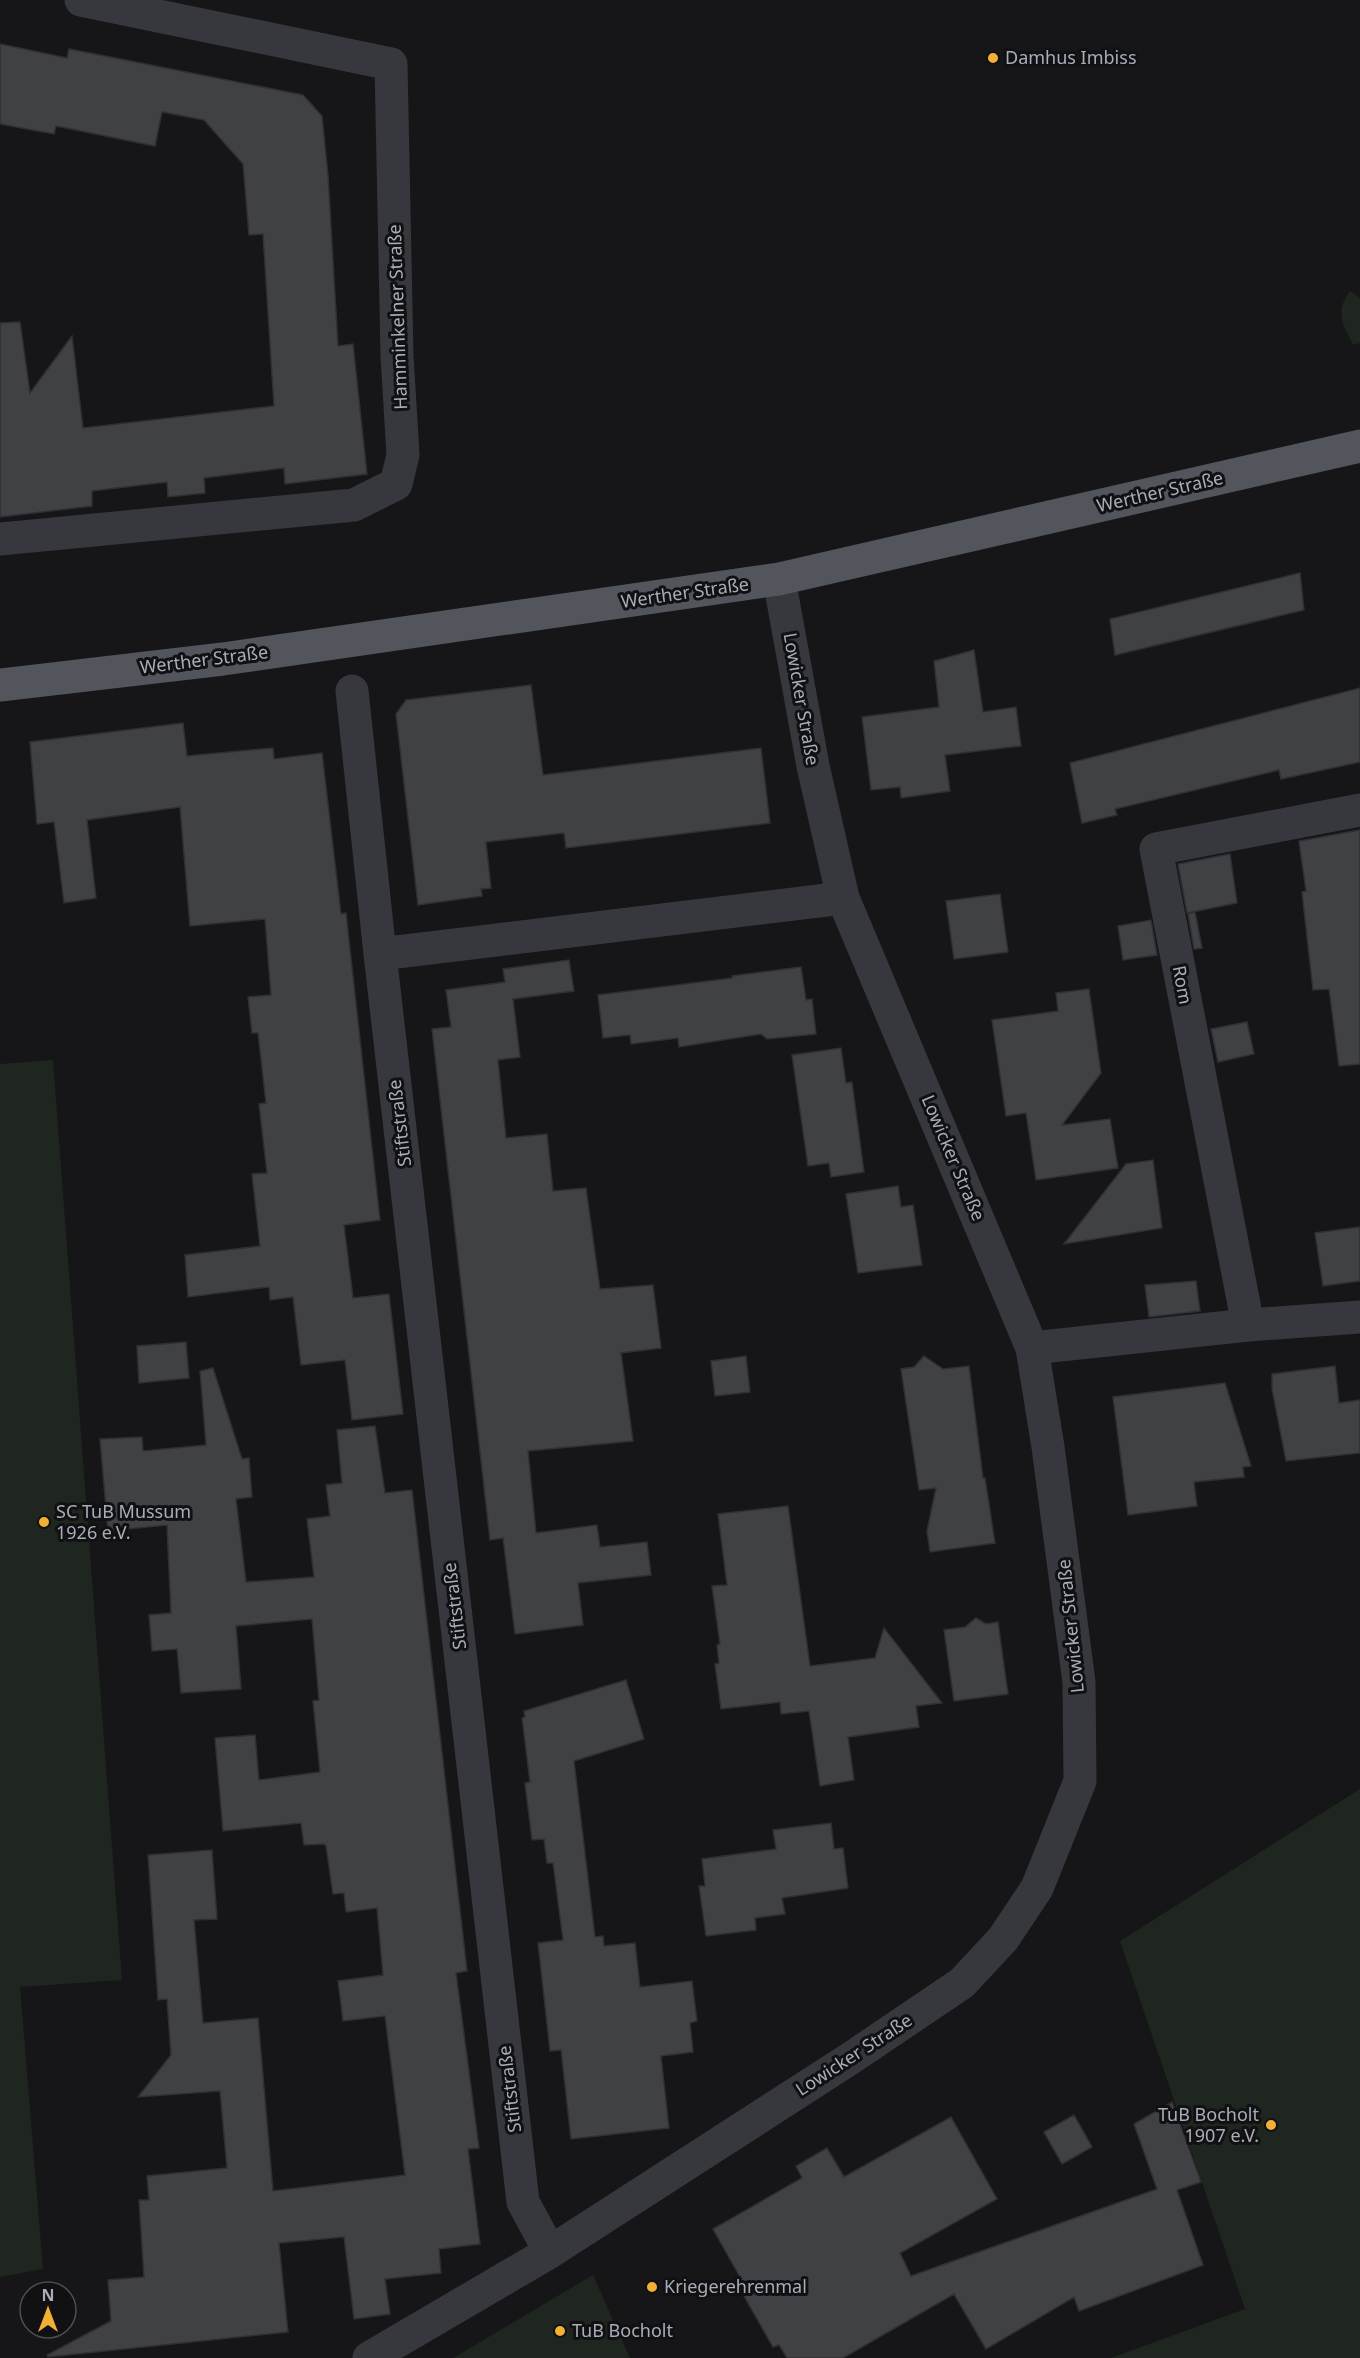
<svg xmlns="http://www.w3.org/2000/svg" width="1360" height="2358" font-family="'Noto Sans',sans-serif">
<rect width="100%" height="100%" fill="#161618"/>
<!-- green -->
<path fill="#1e261f" d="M1350,291L1360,298V343L1353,345C1343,323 1334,313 1350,291Z
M53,1060L122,1980L20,1987L43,2269L0,2277V1064Z
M1360,1789V2358H1111L1245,2309L1120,1941Z
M593,2275L630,2358H453Z"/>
<!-- building -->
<path fill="#404145" stroke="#303034" stroke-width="1.5" d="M0,44L67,58L69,49L303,95L322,116L328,175L338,346L353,344L367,474L285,484L284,468L204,478L205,493L168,497L167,482L92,491V506L0,517V323L20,322L30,393L72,336L83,428L274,406L263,234L249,235L243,164L204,120L162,112L155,146L56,126L54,134L0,124Z
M1300,573L1304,610L1115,655L1110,619Z
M974,650L983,712L1016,707L1021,746L945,755L950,791L901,798L900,787L871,790L862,717L939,707L934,661Z
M531,685L543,775L761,748L770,823L566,848L564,833L486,842L491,888L481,889L482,896L418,905L396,714L406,700Z
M1360,688V762L1281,779L1279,770L1115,809L1117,815L1082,823L1070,763Z
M183,723L187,756L273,748L274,759L322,753L341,914L346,913L380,1220L344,1225L353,1298L389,1294L403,1414L352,1420L345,1360L301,1365L293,1297L270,1300L269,1287L188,1297L185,1255L260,1246L252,1174L267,1173L259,1104L266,1103L258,1033H252L248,997L271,995L265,919L190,926L180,807L87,820L96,898L64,903L54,822L37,824L30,742Z
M1360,830V1064L1339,1066L1329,989L1313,990L1302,892L1306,891L1299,841Z
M1230,854L1237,903L1187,913L1178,864Z
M1000,894L1008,952L954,959L946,901Z
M1195,912L1202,948L1194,949L1188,914Z
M1151,920L1157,955L1123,960L1118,926Z
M569,960L574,991L513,999L520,1057L498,1060L506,1138L547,1134L553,1191L586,1188L600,1289L653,1285L661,1348L621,1353L633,1441L528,1451L536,1533L597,1525L600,1547L647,1542L651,1575L578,1583L583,1625L515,1634L503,1538L490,1540L432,1029L451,1027L446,990L505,982L503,969Z
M801,967L806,1000L812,999L816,1034L767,1039L761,1034L679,1047L678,1038L631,1044L630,1035L603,1038L598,995L732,978V976Z
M1089,989L1101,1073L1062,1125L1110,1119L1118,1168L1036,1180L1026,1113L1006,1116L992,1020L1058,1011L1056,993Z
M1247,1022L1254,1054L1218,1062L1211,1029Z
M841,1048L846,1083L852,1082L864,1172L831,1177L829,1163L808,1166L792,1055Z
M1153,1160L1162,1228L1064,1244L1126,1164Z
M898,1186L901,1207L913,1205L922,1265L858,1273L846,1194Z
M1360,1227V1281L1323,1286L1315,1233Z
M1196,1281L1200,1311L1149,1317L1145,1285Z
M186,1342L189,1378L139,1383L137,1346Z
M746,1356L750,1392L715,1396L711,1361Z
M924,1356L943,1369L969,1366L983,1478H985L995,1543L930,1552L927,1531L936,1488L919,1490L901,1369L914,1367Z
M1335,1366L1339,1403L1360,1400V1453L1286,1461L1272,1389V1374Z
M213,1368L242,1459L249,1458L252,1497L236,1499L246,1582L314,1577L307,1519L330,1516L326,1485L342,1483L337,1430L375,1426L385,1493L412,1490L467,1971L456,1973L479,2148L468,2149L480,2244L439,2249L441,2273L385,2279L390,2314L354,2319L344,2237L279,2243L288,2332L48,2357L47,2355L111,2321L108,2280L144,2277L139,2200H149L147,2176L227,2168L220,2091L138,2097L171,2055L167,1999L158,2000L148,1855L212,1850L217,1919L194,1920L203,2023L258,2018L273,2191L405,2175L385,2016L343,2021L338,1981L383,1975L377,1908L346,1912L344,1893L333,1894L326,1846L324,1844L304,1845L301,1823L223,1831L215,1738L255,1735L259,1780L320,1772L313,1701L319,1700L312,1619L236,1626L241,1689L181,1693L177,1649L152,1651L149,1615L171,1613L167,1525L108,1531L100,1439L142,1437L143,1451L206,1445L200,1371Z
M1225,1383L1251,1466L1243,1467L1244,1477L1194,1482L1197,1506L1128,1515L1113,1397Z
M788,1506L810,1666L875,1658L884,1628L942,1703L916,1706L919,1727L848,1737L854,1780L820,1786L809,1711L781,1714L780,1702L721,1709L715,1664L719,1663L717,1645L720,1644L712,1586L727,1585L718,1514Z
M976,1618L986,1624L998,1622L1008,1694L954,1701L944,1630L965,1627Z
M626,1680L644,1739L574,1761L595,1937L603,1936L604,1946L635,1943L640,1987L692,1981L697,2021L690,2023L693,2052L661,2056L669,2128L571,2139L561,2050L550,2051L538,1943L563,1940L553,1863H547L544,1839L532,1840L525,1783L530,1782L522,1718L525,1717L524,1711Z
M831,1823L834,1849L843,1848L848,1888L782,1898L785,1914L755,1918L756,1930L706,1936L699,1886H705L702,1859L776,1849L773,1830Z
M1172,2102L1201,2182L1177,2190L1203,2265L1079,2311L1074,2297L986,2349L954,2294L843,2358H787L779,2345L773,2347L740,2289L745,2286L713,2229L802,2178L796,2166L827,2148L844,2177L951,2117L997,2199L900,2253L911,2276L1157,2189L1134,2124Z
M1074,2115L1092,2147L1062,2164L1044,2132Z"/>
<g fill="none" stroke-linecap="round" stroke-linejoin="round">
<!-- minor -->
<path stroke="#37383d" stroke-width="33" d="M0,539L354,505L396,484L403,455L397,356L391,64L81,0
M352,691L380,954
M1248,1325L1156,849L1360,810
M1032,1348L1248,1325L1360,1317
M550,2252L523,2202L380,954L843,898
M369,2358L550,2252L851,2058L962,1983L1003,1939L1037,1888L1080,1781L1079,1682L1048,1447L1032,1348L843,898L813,766L779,579"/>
<!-- major -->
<path stroke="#53555c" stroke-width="33" d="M0,685L223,659L779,579L1360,446"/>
</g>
<!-- markers -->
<g fill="#f2b134" stroke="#111113" stroke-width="2">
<circle cx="993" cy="58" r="6"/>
<circle cx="44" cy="1522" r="6"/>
<circle cx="1271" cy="2125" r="6"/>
<circle cx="652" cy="2287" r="6"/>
<circle cx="560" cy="2331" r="6"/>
</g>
<g text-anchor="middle" stroke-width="6" stroke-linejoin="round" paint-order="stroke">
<!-- poi labels -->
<g font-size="18" fill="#a8adb8" stroke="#111113" text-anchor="start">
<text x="1005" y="64">Damhus Imbiss</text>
<text x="56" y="1518">SC TuB Mussum<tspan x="56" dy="21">1926 e.V.</tspan></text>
<text x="1259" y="2121" text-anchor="end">TuB Bocholt<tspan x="1259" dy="21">1907 e.V.</tspan></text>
<text x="664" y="2293">Kriegerehrenmal</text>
<text x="572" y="2337">TuB Bocholt</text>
</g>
<!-- street labels -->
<g font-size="18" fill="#a8adb8" stroke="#111113">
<text transform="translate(398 317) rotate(-92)" y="6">Hamminkelner Straße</text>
<text transform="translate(1160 492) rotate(-13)" y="6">Werther Straße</text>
<text transform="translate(685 593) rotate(-8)" y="6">Werther Straße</text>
<text transform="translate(204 660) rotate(-7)" y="6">Werther Straße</text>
<text transform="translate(801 699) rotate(80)" y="6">Lowicker Straße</text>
<text transform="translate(1182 985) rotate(79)" y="6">Rom</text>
<text transform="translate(400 1123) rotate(-97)" y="6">Stiftstraße</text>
<text transform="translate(953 1158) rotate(67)" y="6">Lowicker Straße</text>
<text transform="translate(455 1606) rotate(-97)" y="6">Stiftstraße</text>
<text transform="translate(1071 1626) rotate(-96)" y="6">Lowicker Straße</text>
<text transform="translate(854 2055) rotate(-33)" y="6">Lowicker Straße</text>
<text transform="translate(510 2089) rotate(-97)" y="6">Stiftstraße</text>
</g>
</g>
<!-- north arrow -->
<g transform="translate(48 2310)"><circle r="28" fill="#111113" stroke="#4d4f55" stroke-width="1.5"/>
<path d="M0-4.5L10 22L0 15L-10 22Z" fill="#f2b134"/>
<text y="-9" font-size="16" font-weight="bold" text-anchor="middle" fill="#a8adb8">N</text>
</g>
</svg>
